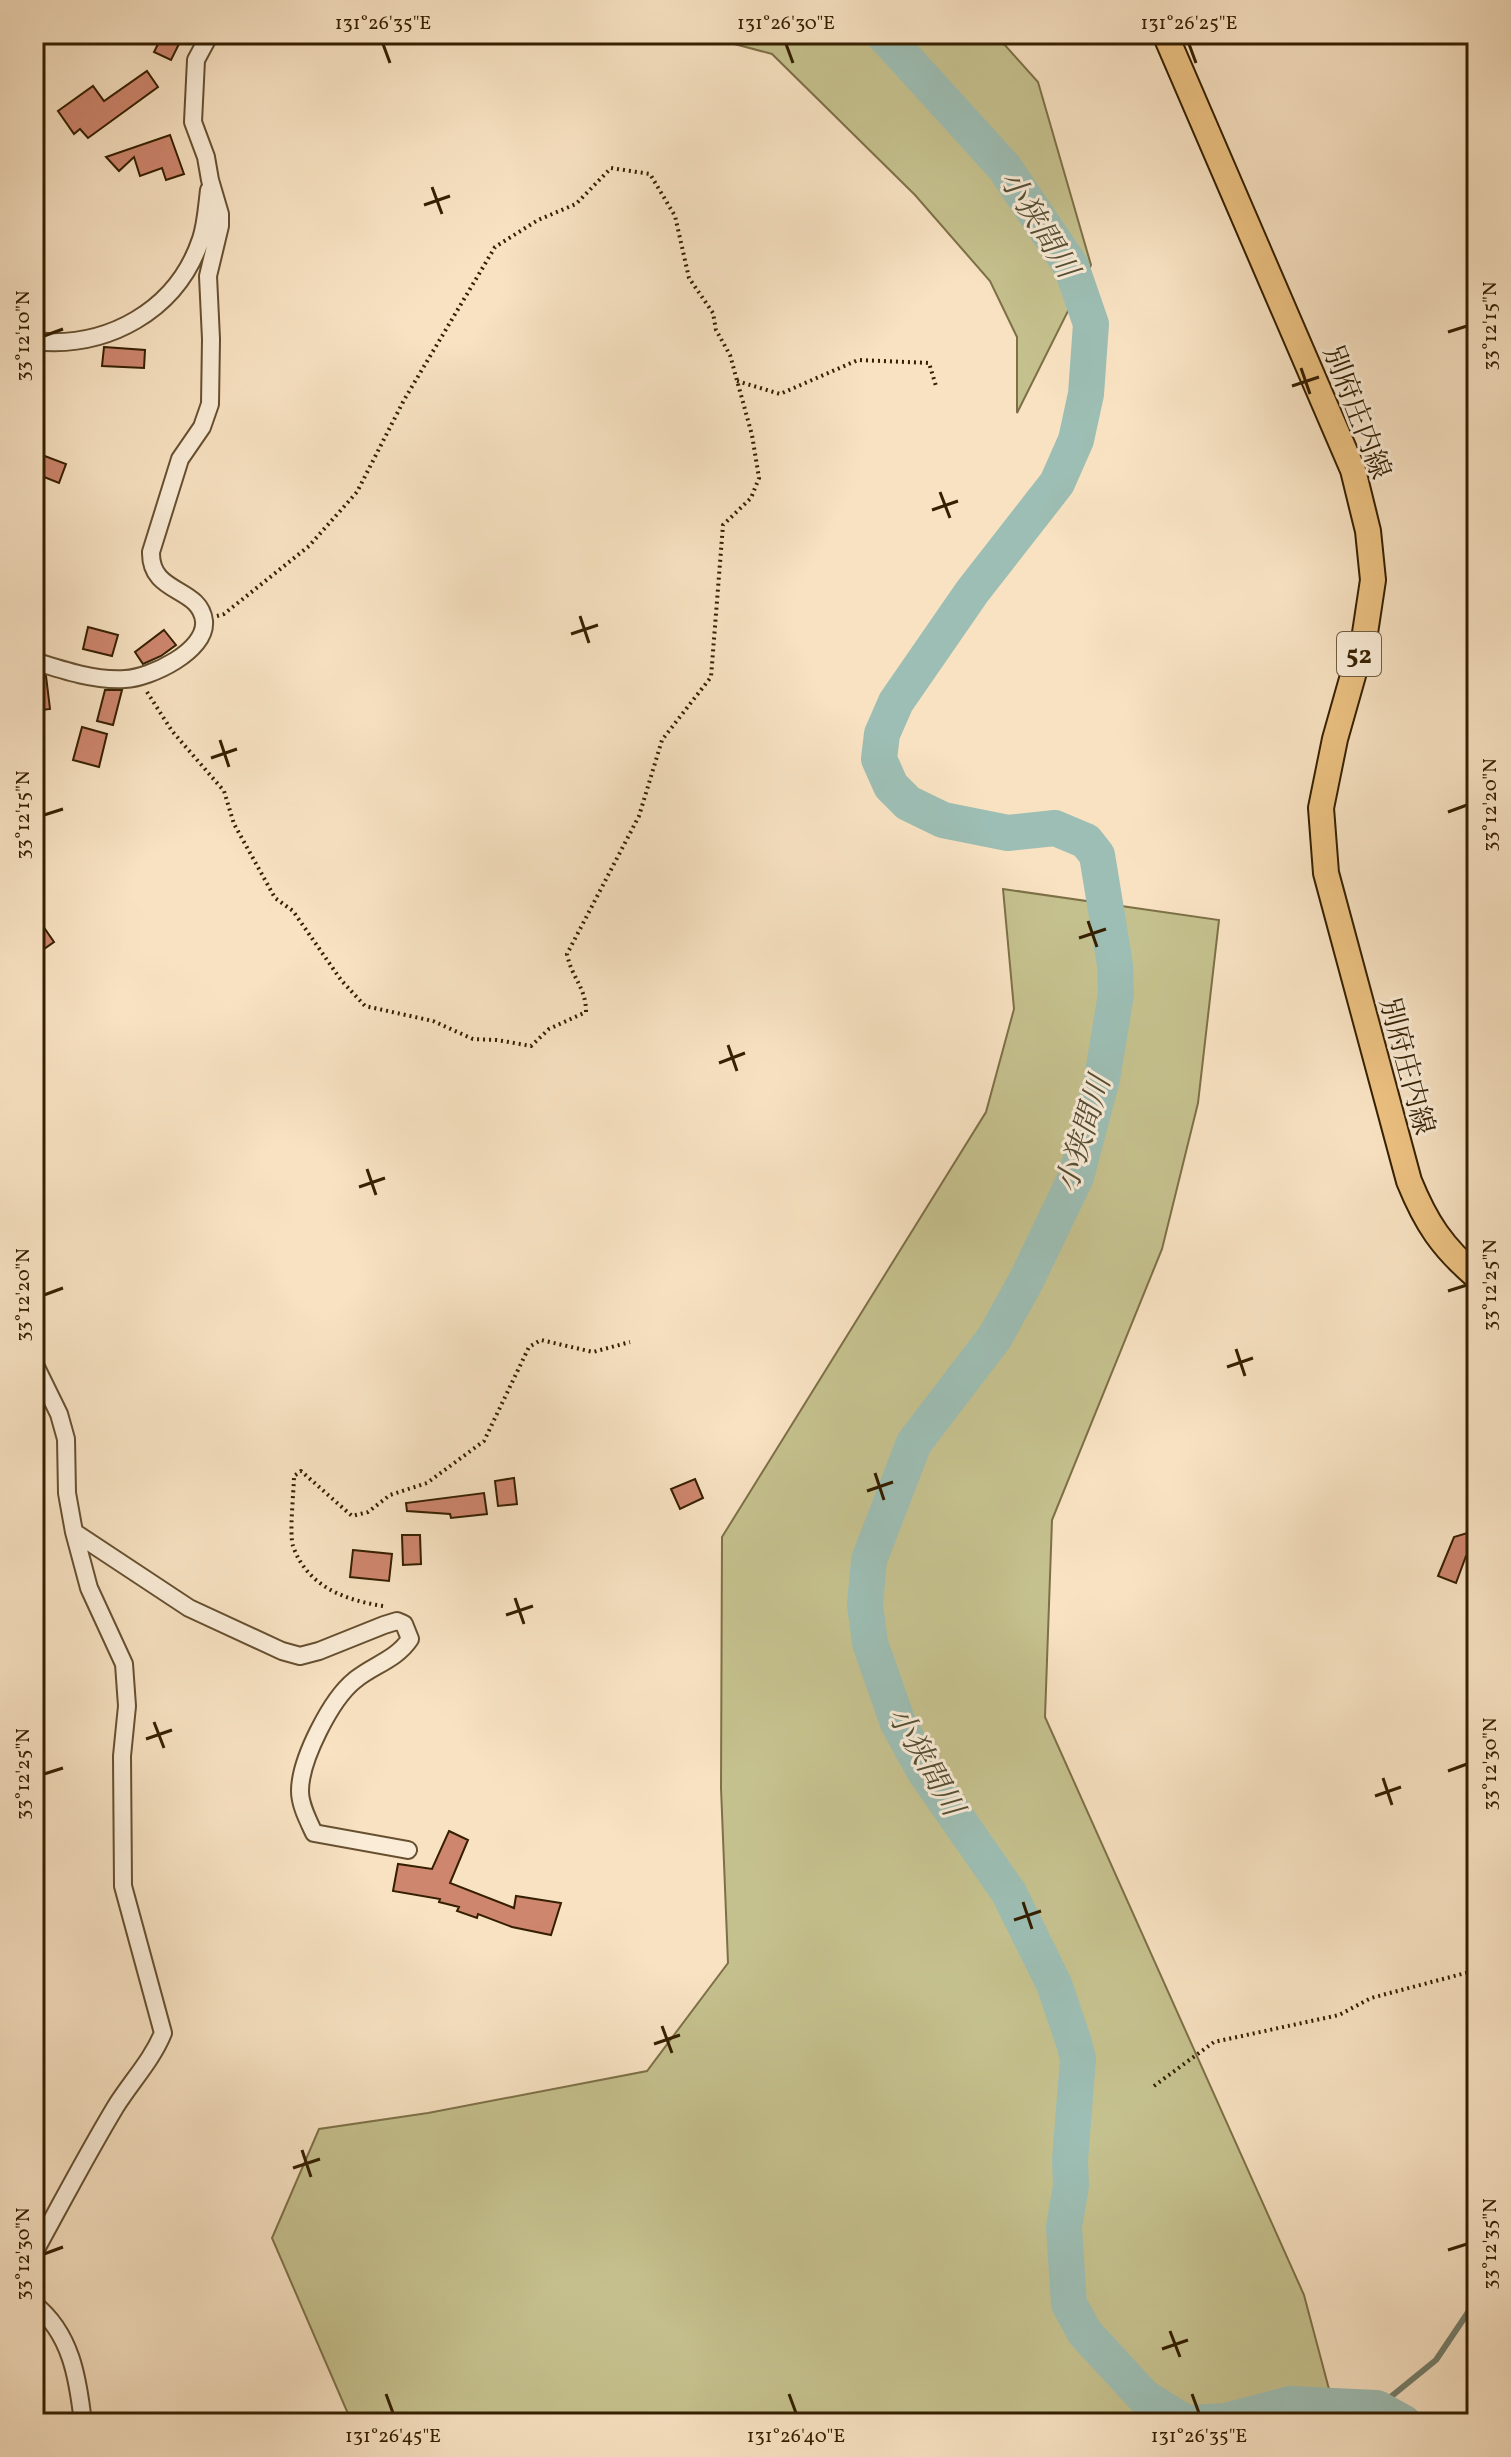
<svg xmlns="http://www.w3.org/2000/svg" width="1511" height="2457" font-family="Vollkorn,'Noto Serif JP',serif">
<rect width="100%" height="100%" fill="#f8e2c2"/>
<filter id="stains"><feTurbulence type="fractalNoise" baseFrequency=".0025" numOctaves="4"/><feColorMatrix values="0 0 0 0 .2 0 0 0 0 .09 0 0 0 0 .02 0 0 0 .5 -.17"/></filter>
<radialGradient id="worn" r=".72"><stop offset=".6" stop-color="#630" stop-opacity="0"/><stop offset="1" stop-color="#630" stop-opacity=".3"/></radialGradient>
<!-- green -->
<path fill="#c5c18e" stroke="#7d7047" stroke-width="2" d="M697,34H995L1038,82L1091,265L1017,413V337L990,281L915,195L772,54Z
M1003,889L1219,920L1198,1103L1162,1249L1052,1520L1045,1717L1304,2295L1338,2423H352L272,2238L319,2129L428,2113L647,2071L728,1963L721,1788L722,1537L986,1112L1014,1009Z"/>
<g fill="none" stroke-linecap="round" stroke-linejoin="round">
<!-- stream -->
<path stroke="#737e6c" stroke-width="6" d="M1377,2408L1436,2360L1477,2299"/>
<!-- river -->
<path stroke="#9dbeb4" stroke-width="36" d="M883,34L1004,167L1071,266L1091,324L1086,394L1076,440L1057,483L972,592L896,702L882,734L879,759L891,786L908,803L943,820L1008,833L1055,828L1086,841L1097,855L1115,965L1116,994L1102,1079L1076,1177L1027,1279L995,1337L914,1443L869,1560L865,1604L870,1643L898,1723L925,1772L1009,1893L1054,1984L1074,2043L1078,2059L1070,2160L1071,2186L1064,2227L1069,2304L1085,2333L1144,2397L1186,2423
M1188,2423L1226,2421L1290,2404L1377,2408L1404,2423"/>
</g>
<!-- building -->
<path fill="#ce866e" stroke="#351f00" stroke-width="2" d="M163,34H184L171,60L154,52Z
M147,71L158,87L88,138L80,129L74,134L58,111L93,86L104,101Z
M170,135L184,174L166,180L162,168L140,176L134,157L119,171L106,157Z
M104,347L145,350L144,368L102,366Z
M42,455L66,464L59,483L34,473V463Z
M88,627L118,635L112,656L83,649Z
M164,630L176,645L161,656L143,664L135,652Z
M34,673L46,676L50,709L34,711Z
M105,690H122L113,725L97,721Z
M82,727L107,734L99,767L73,760Z
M34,913L54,942L34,956Z
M514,1478L517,1504L498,1506L495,1481Z
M695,1479L703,1498L680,1509L671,1489Z
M484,1493L487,1514L451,1518L450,1514L407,1511L406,1503Z
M1477,1530V1553L1466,1556L1456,1583L1438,1576L1454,1537Z
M402,1535H420L421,1564L403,1565Z
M353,1550L392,1554L389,1581L350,1577Z
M449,1831L468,1840L450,1883L514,1908L516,1896L561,1903L551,1935L512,1927L478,1914L477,1918L457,1911L459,1907L439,1902L440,1899L393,1891L398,1864L432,1869Z"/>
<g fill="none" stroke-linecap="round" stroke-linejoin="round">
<defs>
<path id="street" d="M34,341C107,349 177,311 201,239C206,224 207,206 209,190
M34,661C62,670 95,681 125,679C150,678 207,651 204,621C200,586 150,595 151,552L180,459L202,427L210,404L211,339L208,276L220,226V214L210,180L206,157L193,122L196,60L210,34
M34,1363L59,1414L66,1439L67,1493L74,1532L89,1588L124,1664L127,1706L122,1756L123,1886L163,2033C152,2060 131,2082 116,2106C87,2154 61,2204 34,2253
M74,1532L189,1608L282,1651L300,1656L319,1651L384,1625L397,1621L404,1624L410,1639C396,1660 373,1665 355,1680C331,1699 300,1760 300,1791C300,1805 308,1820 314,1833L408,1850
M34,2304C71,2333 78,2378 83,2423"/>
<path id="primary" d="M1165,34L1353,470L1368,531L1373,580L1365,633L1335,739L1321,808L1326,873L1409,1181C1426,1223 1442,1247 1477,1277"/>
</defs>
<!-- street casing -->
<use href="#street" stroke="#665030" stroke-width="20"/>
<!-- primary casing -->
<use href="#primary" stroke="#351f00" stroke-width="28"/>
<!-- path -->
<path stroke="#351f00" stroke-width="4" stroke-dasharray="2 4" stroke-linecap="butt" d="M737,381L780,394L858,360L929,363L936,386
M147,692L172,731L224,791L234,824L275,898L293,911L341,980L365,1006L433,1021L473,1039L497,1040L531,1046L549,1029L586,1012C586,987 572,979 567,954L639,816L662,740L711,677L723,525L751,498L759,478L752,435L730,355L716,330L713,313L689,278L675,216L650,174L611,168L576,204L538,220L495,247L404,400L357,492L309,546L224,614L217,616
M383,1606C344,1600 307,1586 293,1546C289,1533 294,1491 294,1476L301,1471L352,1516L368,1512L390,1495L427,1483L484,1441L529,1347L541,1340L593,1352L630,1342
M1472,1612L1477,1613
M1154,2086L1214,2042L1339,2015L1371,1998L1477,1970"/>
<!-- street -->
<use href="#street" stroke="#faecd7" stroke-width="16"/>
<!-- primary -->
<use href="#primary" stroke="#ecc181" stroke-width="24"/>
</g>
<!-- ticks -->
<path fill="none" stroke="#351f00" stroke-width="3" d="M383,44L390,63M786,44L793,63M1189,44L1196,63M432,187L442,214M424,205L450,196M1448,332L1467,326M44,336L63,329M1301,368L1310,394M1292,386L1319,377M940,492L950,518M932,510L958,501M580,616L589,643M571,634L598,625M220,740L229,767M211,758L237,749M1448,812L1467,805M44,815L63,809M1088,921L1097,947M1079,938L1106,929M728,1045L737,1071M719,1063L745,1053M367,1169L376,1195M359,1187L385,1178M1448,1291L1467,1285M44,1295L63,1288M1236,1349L1245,1376M1227,1367L1253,1358M875,1473L884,1500M867,1491L893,1482M515,1598L524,1624M506,1615L533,1606M154,1722L164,1748M146,1739L172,1730M1448,1771L1467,1764M44,1774L63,1768M1383,1778L1392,1805M1375,1796L1401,1787M1023,1902L1032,1929M1014,1920L1041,1911M662,2026L672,2053M654,2044L680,2035M302,2150L311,2177M293,2168L320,2159M1448,2250L1467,2244M44,2254L63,2247M1170,2331L1180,2357M1162,2349L1188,2340M386,2394L393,2413M789,2394L796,2413M1192,2394L1199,2413"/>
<g text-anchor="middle" stroke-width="6" stroke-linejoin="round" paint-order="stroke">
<!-- shield labels -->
<rect fill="#faecd7" stroke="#705c40" stroke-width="2" x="1337" y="632" width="44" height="44" rx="6"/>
<g font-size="26" font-weight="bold" fill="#351f00">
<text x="1359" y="663">52</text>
</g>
<!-- street labels -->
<g font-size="28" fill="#351f00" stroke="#faecd7">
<text transform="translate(1358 412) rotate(69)" y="10">別府庄内線</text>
<text transform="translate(1408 1066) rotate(75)" y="10">別府庄内線</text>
</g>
<!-- water labels -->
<g font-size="30" font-style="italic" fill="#544f36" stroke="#faecd7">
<text transform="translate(1039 224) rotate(58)" y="10">小狭間川</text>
<text transform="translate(1083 1134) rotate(-73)" y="10">小狭間川</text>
<text transform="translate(926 1761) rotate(60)" y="10">小狭間川</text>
</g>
</g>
<!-- margin -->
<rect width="1511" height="2457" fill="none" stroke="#f8e2c2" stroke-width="88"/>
<rect x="44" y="44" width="1423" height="2369" fill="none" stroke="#351f00" stroke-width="3"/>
<g font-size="20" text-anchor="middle" fill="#351f00">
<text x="383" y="29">131°26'35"E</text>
<text x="786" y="29">131°26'30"E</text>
<text x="1189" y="29">131°26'25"E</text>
<text transform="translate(1489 326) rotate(-90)" y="7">33°12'15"N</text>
<text transform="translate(22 336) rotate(-90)" y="7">33°12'10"N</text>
<text transform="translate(1489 805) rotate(-90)" y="7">33°12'20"N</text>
<text transform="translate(22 815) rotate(-90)" y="7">33°12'15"N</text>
<text transform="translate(1489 1285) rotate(-90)" y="7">33°12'25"N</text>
<text transform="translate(22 1295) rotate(-90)" y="7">33°12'20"N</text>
<text transform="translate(1489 1764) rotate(-90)" y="7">33°12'30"N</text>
<text transform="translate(22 1774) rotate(-90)" y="7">33°12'25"N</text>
<text transform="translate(1489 2244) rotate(-90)" y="7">33°12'35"N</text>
<text transform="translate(22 2254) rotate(-90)" y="7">33°12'30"N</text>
<text x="393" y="2442">131°26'45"E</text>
<text x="796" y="2442">131°26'40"E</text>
<text x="1199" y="2442">131°26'35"E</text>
</g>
<rect width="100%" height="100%" filter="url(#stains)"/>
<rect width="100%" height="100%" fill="url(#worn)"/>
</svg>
